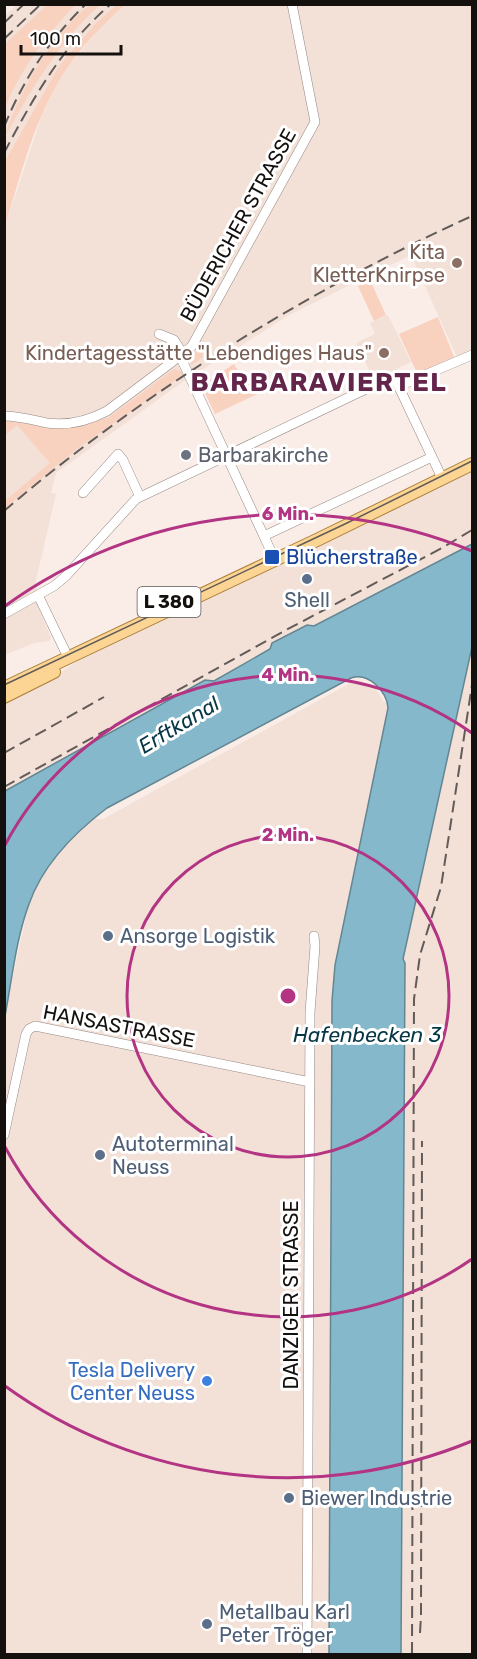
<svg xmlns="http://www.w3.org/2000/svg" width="477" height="1659" font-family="Rubik,sans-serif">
<rect width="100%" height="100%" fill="#faede8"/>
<!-- built -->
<path fill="#f3e0d7" d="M16,5H116L94,25L59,66L5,161V16Z
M125,5H472V351L457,357L411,255L291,314L184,381L56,473L51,493L56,494L36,580L38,607L51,638L49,641L34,643L5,655V226L42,115L54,90L68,67L98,30Z
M388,315L411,362L374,380L356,343L375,334L370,323Z
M472,470V544L314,626L307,625L272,643L270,649L214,681L205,680L5,791L4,702L55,676L89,654L320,546Z
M472,647V1654H401L405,963L403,959Z
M354,681H361L374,687L384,702L388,701V708L335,965L332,1001L329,1654H5L4,1017L29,903L38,884L59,853L92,819H103Z"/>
<!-- green -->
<path fill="#f8d1bf" d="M47,5H75C46,36 21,68 5,108V44Z
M89,5H100C60,40 33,87 7,133H6C23,84 50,39 89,5Z
M116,5H125C97,29 71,58 54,90C31,132 19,181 5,226V161L59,66L94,25Z
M370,280L386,315L374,321L358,286Z
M438,317L454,357L417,373L399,334Z
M201,345L211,352L191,365V357Z
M234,364L245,383L255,379L262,392L215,414L201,385Z
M174,369L181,371L183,375L78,448L5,508V501L50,463L17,425L6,434L5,421L71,427L108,418Z"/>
<!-- water -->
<path fill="#85b8cb" stroke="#638692" stroke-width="1.5" d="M472,544V647L403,959L405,963L401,1654H329L332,1001L335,965L388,708C387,692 369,672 351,678L107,808C74,833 43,864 29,904C16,939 12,979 5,1016V791L205,680L214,681L270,649L272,643L307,625L314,626Z"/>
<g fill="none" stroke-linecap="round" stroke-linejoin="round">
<defs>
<path id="minor" d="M159,334L174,340L183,354
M180,356L275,560
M399,386L472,355
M4,416C19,416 32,420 47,423C68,426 88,421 107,411L180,356L192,346L315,122L292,4
M83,493L118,454L123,460L140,497
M264,536L432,457
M38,595L65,651
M4,614L54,586L66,576L136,499L385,380L389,379L397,383L442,478
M4,1135L26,1034L29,1029L35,1026L310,1082
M307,1654L310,1012L315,946L314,936"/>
<path id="major" d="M4,688L319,539L472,464
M4,697L54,672"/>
</defs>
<!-- minor casing -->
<use href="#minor" stroke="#948984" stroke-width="10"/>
<!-- major casing -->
<use href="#major" stroke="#aa7e36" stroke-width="14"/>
<!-- minor -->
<use href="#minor" stroke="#fff" stroke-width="9"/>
<!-- major -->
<use href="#major" stroke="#fcd594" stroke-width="12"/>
<!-- tram -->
<path stroke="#625b58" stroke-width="1.5" d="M4,685L347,523L472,461"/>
<!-- rail -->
<path stroke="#625b58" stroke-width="2" stroke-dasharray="12 6" stroke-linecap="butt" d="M4,23L24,4
M4,39L41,4
M4,127C23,80 49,40 86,4
M4,153C33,98 63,45 111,4
M4,511C143,392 307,291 472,216
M4,753L104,697
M4,787L286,630L442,548L472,530
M420,1633L421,1616L422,1141
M412,1654L414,999L420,955L441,887L472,685"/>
</g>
<!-- distance rings -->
<g fill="none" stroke="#b23483" stroke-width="3">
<circle cx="288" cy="996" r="161"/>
<path d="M472 1259A321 321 0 0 1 5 1147M5 845A321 321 0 0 1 472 733"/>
<path d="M472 1441A482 482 0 0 1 5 1386M5 606A482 482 0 0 1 472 551"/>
</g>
<!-- markers -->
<g fill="#8d6e63" stroke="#fff" stroke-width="2">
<circle cx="457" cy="263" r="6"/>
<circle cx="384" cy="353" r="6"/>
</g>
<circle fill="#6b7280" stroke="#fff" stroke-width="2" cx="186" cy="455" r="6"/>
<rect fill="#1a4fb4" stroke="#fff" stroke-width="2" x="264" y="549" width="16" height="16" rx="3"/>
<g fill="#5c6f8a" stroke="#fff" stroke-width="2">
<circle cx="307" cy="579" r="6"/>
<circle cx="108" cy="936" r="6"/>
<circle cx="100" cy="1155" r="6"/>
<circle cx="289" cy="1498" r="6"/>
<circle cx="207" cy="1624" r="6"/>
</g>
<circle fill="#3f7fe0" stroke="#fff" stroke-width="2" cx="207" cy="1381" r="6"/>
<g text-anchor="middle" stroke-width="6" stroke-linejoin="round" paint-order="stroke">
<!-- shield labels -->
<rect fill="#fff" stroke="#5a5856" stroke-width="1.5" x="137.5" y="587" width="63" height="30" rx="4.5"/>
<g font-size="18" font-weight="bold" fill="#14100e">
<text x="169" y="608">L 380</text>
</g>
<!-- street labels -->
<g font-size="20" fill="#14100e" stroke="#fff">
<text transform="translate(238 225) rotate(-61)" y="7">BÜDERICHER STRASSE</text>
<text transform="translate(119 1026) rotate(11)" y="7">HANSASTRASSE</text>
<text transform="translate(291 1295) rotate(-90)" y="7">DANZIGER STRASSE</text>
</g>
<!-- education labels -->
<g font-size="20" fill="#785e54" stroke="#fff" text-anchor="end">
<text x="445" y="259">Kita<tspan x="445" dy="23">KletterKnirpse</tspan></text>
<text x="372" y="360">Kindertagesstätte "Lebendiges Haus"</text>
</g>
<!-- worship labels -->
<g font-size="20" fill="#5b616d" stroke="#fff" text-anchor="start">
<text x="198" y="462">Barbarakirche</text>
</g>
<!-- transit labels -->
<g font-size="20" fill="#164399" stroke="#fff" text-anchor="start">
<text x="286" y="564">Blücherstraße</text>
</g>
<!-- service labels -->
<g font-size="20" fill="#4e5e75" stroke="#fff" text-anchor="start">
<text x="307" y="607" text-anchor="middle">Shell</text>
<text x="120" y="943">Ansorge Logistik</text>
<text x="112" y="1151">Autoterminal<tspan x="112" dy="23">Neuss</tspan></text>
<text x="301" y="1505">Biewer Industrie</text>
<text x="219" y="1619">Metallbau Karl<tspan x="219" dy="23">Peter Tröger</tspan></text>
</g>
<!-- shop labels -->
<g font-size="20" fill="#366cbe" stroke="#fff" text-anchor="end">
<text x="195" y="1377">Tesla Delivery<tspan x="195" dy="23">Center Neuss</tspan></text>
</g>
<!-- water labels -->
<g font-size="21" font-style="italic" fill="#073745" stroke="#fff">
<text transform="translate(179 725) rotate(-31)" y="7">Erftkanal</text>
<text x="367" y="1042">Hafenbecken 3</text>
</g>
<!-- district labels -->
<g font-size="26" font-weight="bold" letter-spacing="1.5" fill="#63254a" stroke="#fff">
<text x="319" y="391">BARBARAVIERTEL</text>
</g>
</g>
<circle cx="288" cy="996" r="9" fill="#b23483" stroke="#fff" stroke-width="3"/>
<g font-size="18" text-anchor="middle" font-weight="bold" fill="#b23483" stroke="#fff" stroke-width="6" stroke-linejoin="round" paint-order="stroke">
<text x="288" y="520">6 Min.</text>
<text x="288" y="681">4 Min.</text>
<text x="288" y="841">2 Min.</text>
</g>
<!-- border -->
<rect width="477" height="1659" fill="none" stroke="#14100e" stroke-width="12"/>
<!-- scale -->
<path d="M21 45v9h100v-9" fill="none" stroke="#14100e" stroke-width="3"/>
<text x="30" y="45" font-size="18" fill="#14100e" stroke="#ffffff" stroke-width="4.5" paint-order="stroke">100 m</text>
</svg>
